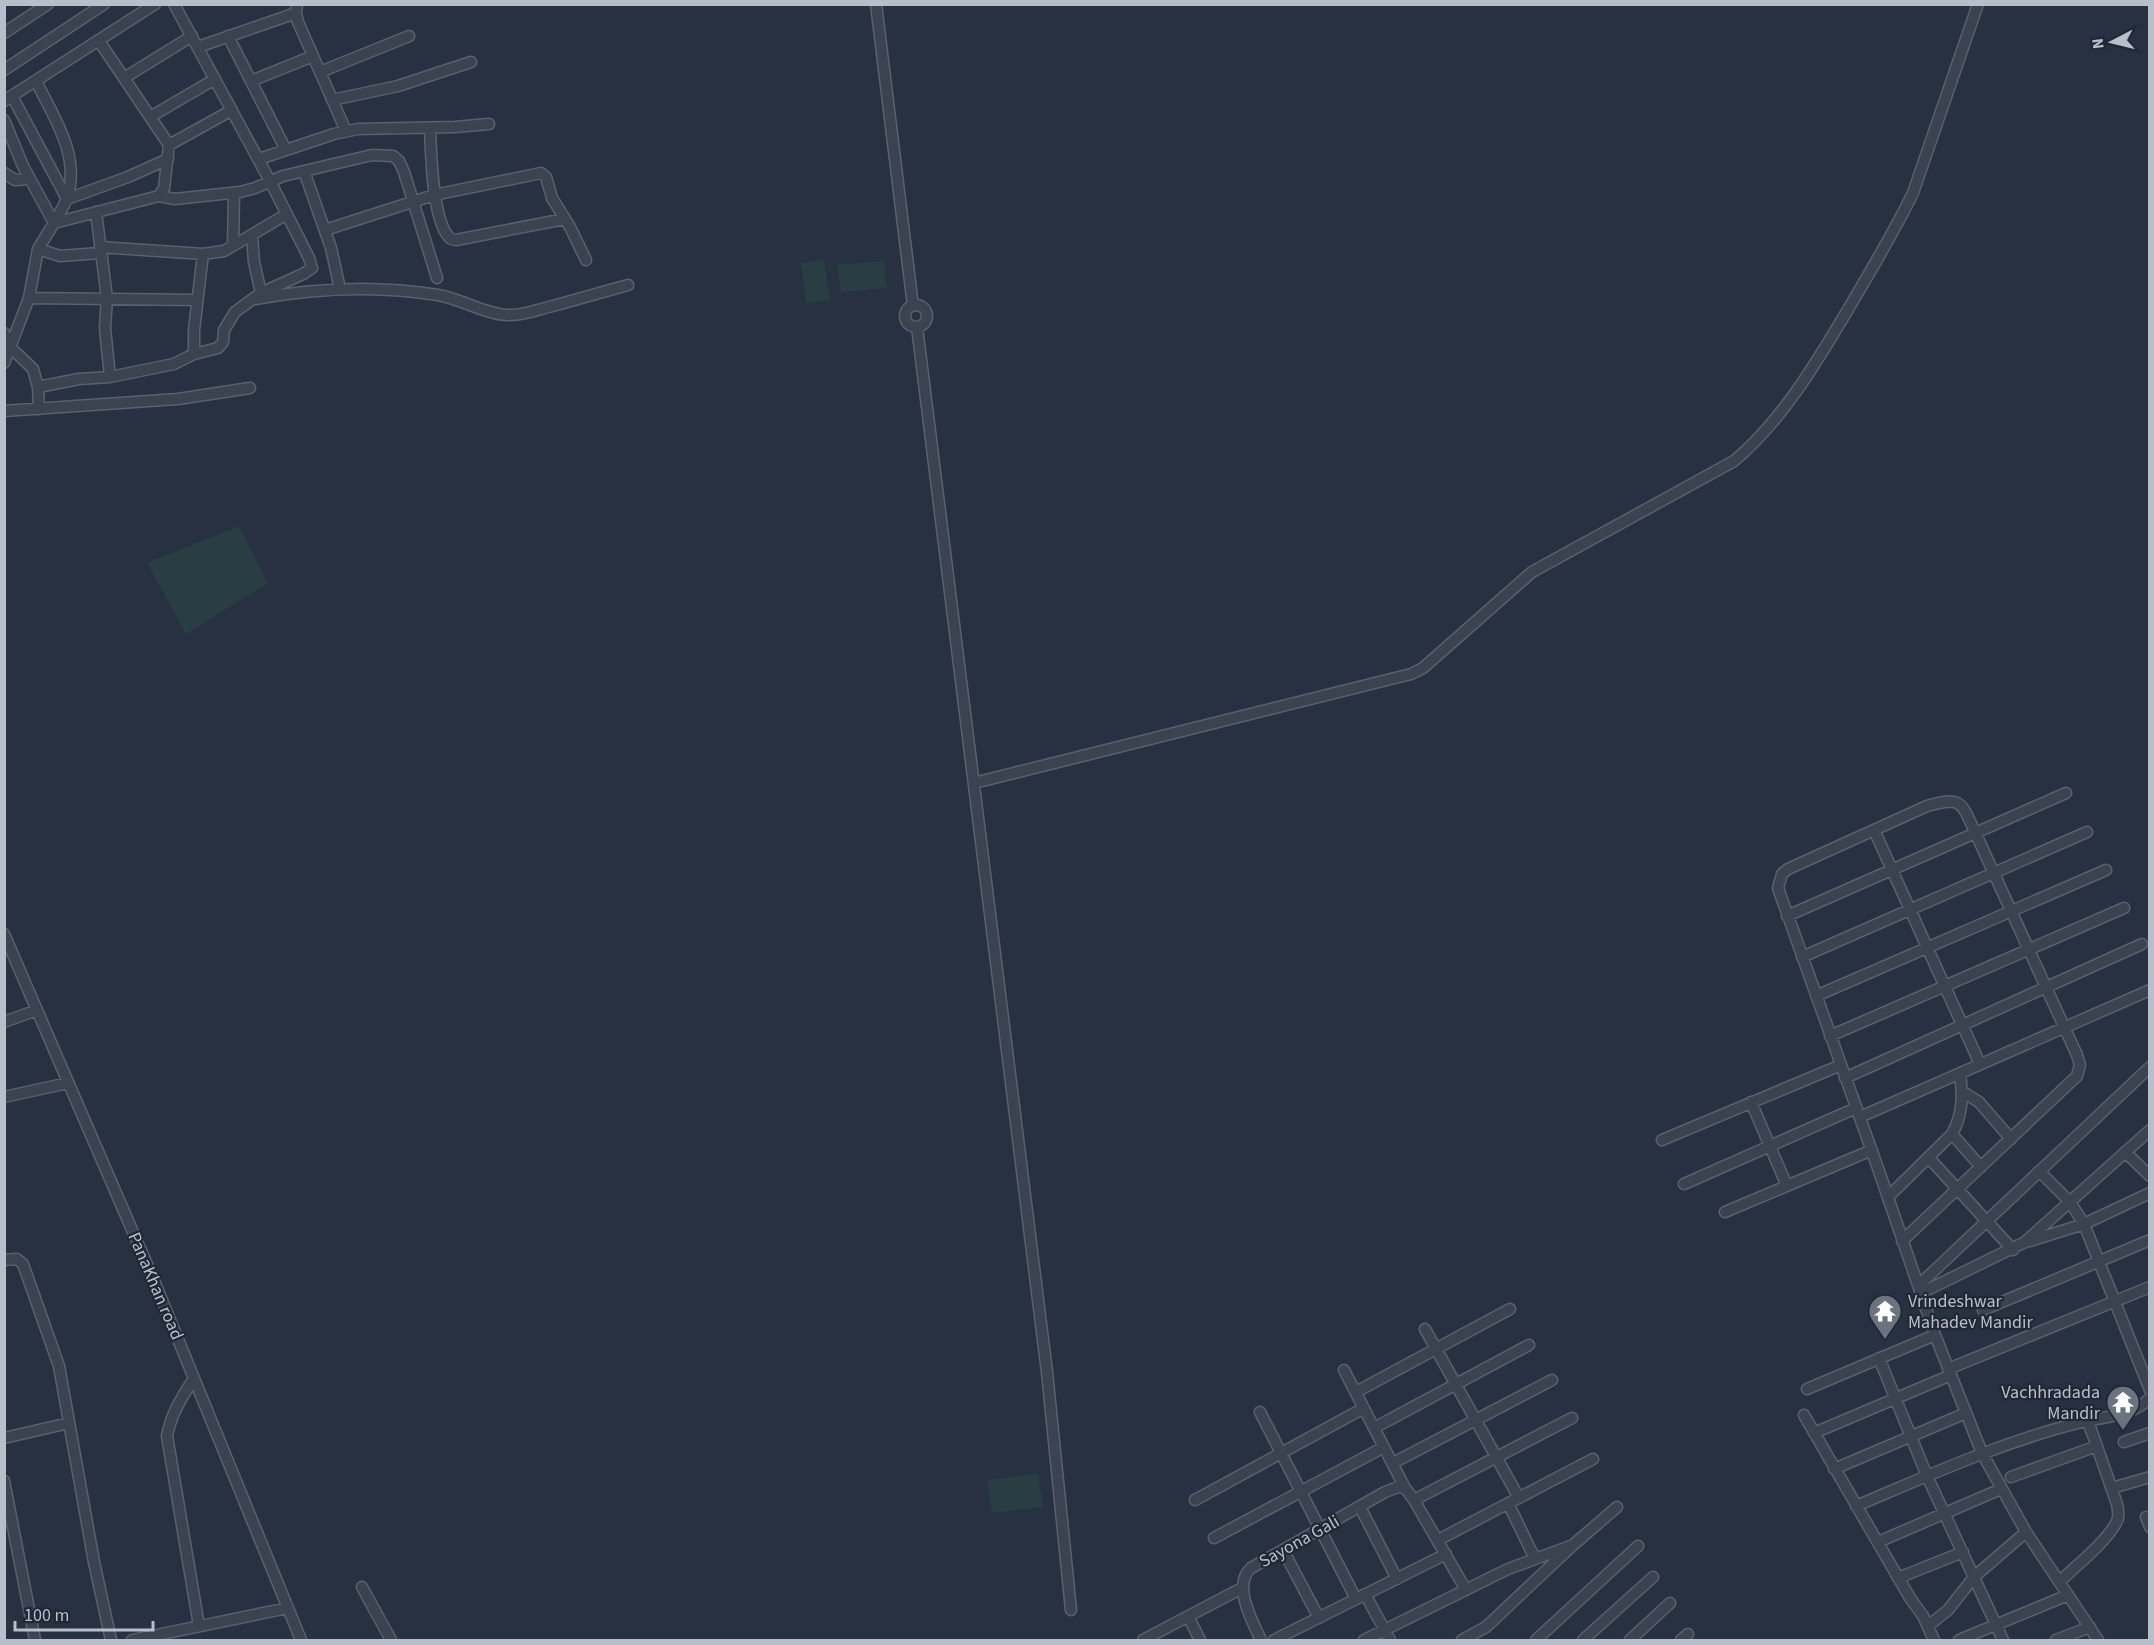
<svg xmlns="http://www.w3.org/2000/svg" width="2154" height="1645" font-family="'Source Sans 3',sans-serif">
<rect width="100%" height="100%" fill="#273141"/>
<!-- green -->
<path fill="#293e42" d="M824,260L830,300L806,303L801,263Z
M884,261L887,288L841,292L837,265Z
M239,526L268,583L186,634L147,563Z
M1038,1474L1043,1507L992,1513L987,1480Z"/>
<g fill="none" stroke-linecap="round" stroke-linejoin="round">
<defs>
<path id="minor" d="M297,4L296,13L298,22L346,131
M876,4L913,306
M4,33L48,4
M228,36L286,150
M198,47L296,13
M4,70L104,4
M320,72L409,36
M124,78L192,36
M36,81C54,118 81,156 67,198C64,207 58,215 54,223
M251,81L313,56
M12,96L67,199L128,177L168,159
M332,100L398,86L471,62
M4,101L155,4
M150,117L215,79
M4,120L23,166L54,223
M430,128C431,152 432,224 451,239L456,240L565,219
M169,145L232,110
M259,159L334,134L358,129L455,127L489,124
M304,171L331,248L340,289
M4,173L15,180L29,179
M159,196L175,199L240,192L255,188L283,176L372,155L393,156L399,161L404,172L437,278
M96,212L107,298L105,328L110,377
M325,230L434,195L541,173L546,177L552,198L570,227L586,260
M252,235L254,262L261,293
M233,246L234,193
M100,247L203,254L224,251L287,214
M38,249L60,256L100,253
M29,298L197,300
M255,299C315,288 377,285 438,295C462,299 484,314 508,315C523,316 539,309 553,306C578,299 603,292 628,285
M905 316a11 11 0 1 1 22 0a11 11 0 1 1-22 0Z
M917,327L1047,1372L1071,1610
M4,333L10,347L33,369L38,387L39,409
M194,354V330L203,254
M4,363L29,298L38,249L54,223L159,196L164,188L169,145L99,41
M38,387L79,379L110,377L174,364L194,354L218,348L223,342L224,330L235,312L261,293L303,274L312,268L309,258L270,181L174,4
M4,411L178,399L250,388
M974,783L1411,674L1423,668L1532,572L1734,461C1785,418 1819,358 1853,301C1874,265 1895,230 1913,193L1978,4
M1874,830L1980,1064
M1787,916L2066,793
M4,934L155,1283L301,1640
M1802,957L2087,832
M1816,996L2106,870
M4,1022L37,1010
M1830,1036L2124,908
M1845,1078L2142,944
M1963,1092L1979,1102L2011,1139
M4,1097L68,1083
M1751,1102L1787,1186
M1860,1117L2150,990
M1952,1134L1981,1167
M1662,1140L1841,1065
M2125,1152L2150,1176
M1929,1158L2013,1250
M2039,1171L2070,1202L2084,1224L2150,1390
M1684,1184L1856,1108
M1888,1197L1952,1134C1963,1114 1963,1095 1960,1073
M1725,1212L1872,1150
M1902,1241L2077,1076L2080,1065L2077,1055L1975,832C1961,802 1962,796 1927,806L1788,869L1782,874L1778,888L1880,1174L1935,1335L1982,1453L2026,1532L2098,1640
M2030,1241L2084,1224L2150,1193
M4,1260L17,1259L23,1264L59,1366L94,1562L111,1640
M1918,1286L2150,1067
M1921,1293L2025,1242L2150,1130
M1983,1310L2150,1240
M1425,1329L1519,1498
M1879,1358L1927,1476L2003,1640
M1948,1369L2150,1287
M1344,1370L1405,1488
M194,1378C182,1397 171,1414 167,1436L199,1626
M1807,1389L1935,1335
M1356,1392L1510,1309
M1260,1412L1356,1599
M1804,1415L1910,1598L1923,1616L1934,1640
M1374,1428L1529,1345
M1814,1433L1951,1375
M4,1438L69,1423
M2124,1442L2150,1433
M1393,1463L1552,1380
M1834,1469L1966,1413
M2011,1477L2097,1446
M4,1481L35,1640
M2112,1488L2150,1477
M1195,1500L1364,1408
M1414,1500L1572,1418
M1508,1503L1535,1559
M1856,1506C1932,1474 2006,1440 2086,1421C2109,1416 2132,1416 2150,1398
M1360,1507L1397,1579
M2146,1517L2150,1527
M1214,1538L1384,1447
M1438,1540L1593,1459
M1878,1542L2001,1489
M1283,1550L1319,1618
M1898,1578L1963,1552
M2059,1582C2076,1566 2106,1542 2116,1523C2120,1517 2118,1510 2117,1504L2088,1421
M362,1587L391,1640
M1365,1594L1390,1640
M1189,1618L1200,1640
M1928,1626L1948,1610L1974,1577L2026,1532
M132,1640L288,1608
M1143,1640L1242,1588
M1261,1640C1252,1621 1232,1585 1251,1568L1385,1492L1398,1487L1405,1488L1414,1500L1466,1590
M1274,1640L1446,1554
M1364,1640L1508,1569L1573,1545
M1462,1640L1486,1627L1573,1545L1617,1507
M1536,1640L1638,1546
M1583,1640L1653,1577
M1630,1640L1670,1603
M1681,1640L1688,1634
M1959,1640L2068,1595
M2056,1640L2090,1627"/>
</defs>
<!-- minor casing -->
<use href="#minor" stroke="#59616e" stroke-width="13"/>
<!-- minor -->
<use href="#minor" stroke="#3b4351" stroke-width="10"/>
</g>
<!-- icons -->
<defs>
<symbol id="temple-pin" viewBox="-11 -11 22 30"><path d="M0 17L-7.5 6A9.5 9.5 0 1 1 7.5 6Z" fill="#6b7280" stroke="#202836"/><path d="M0-6L5-2H3V0L6.5 2.5H4V6H1.5V3h-3V6H-4V2.5H-6.5L-3 0V-2H-5Z" fill="#fff"/></symbol>
</defs>
<g fill-rule="evenodd">
<use href="#temple-pin" x="1866" y="1292" width="38" height="52"/>
<use href="#temple-pin" x="2104" y="1383" width="38" height="52"/>
</g>
<g text-anchor="middle" stroke-width="4.5" stroke-linejoin="round" paint-order="stroke">
<!-- street labels -->
<g font-size="18" fill="#b8bfcb" stroke="#202836">
<text transform="translate(156 1286) rotate(67)" y="6">PanaKhan road</text>
<text transform="translate(1299 1541) rotate(-29)" y="6">Sayona Gali</text>
</g>
<!-- poi labels -->
<g font-size="18" fill="#b8bfcb" stroke="#202836" text-anchor="start">
<text x="1908" y="1307">Vrindeshwar<tspan x="1908" dy="21">Mahadev Mandir</tspan></text>
<text x="2100" y="1398" text-anchor="end">Vachhradada<tspan x="2100" dy="21">Mandir</tspan></text>
</g>
</g>
<!-- border -->
<rect width="2154" height="1645" fill="none" stroke="#b8bfcb" stroke-width="12"/>
<!-- north arrow -->
<g transform="translate(2112 42) rotate(263)" stroke="#202836" stroke-width="4.5" paint-order="stroke">
<path d="M0-4.5L10 22L0 15L-10 22Z" fill="#b8bfcb"/>
<text y="-9" font-size="16" font-weight="bold" text-anchor="middle" fill="#b8bfcb">N</text>
</g>
<!-- scale -->
<path d="M15 1621v9h138v-9" fill="none" stroke="#b8bfcb" stroke-width="3"/>
<text x="24" y="1621" font-size="18" fill="#b8bfcb" stroke="#202836" stroke-width="4.5" paint-order="stroke">100 m</text>
</svg>
